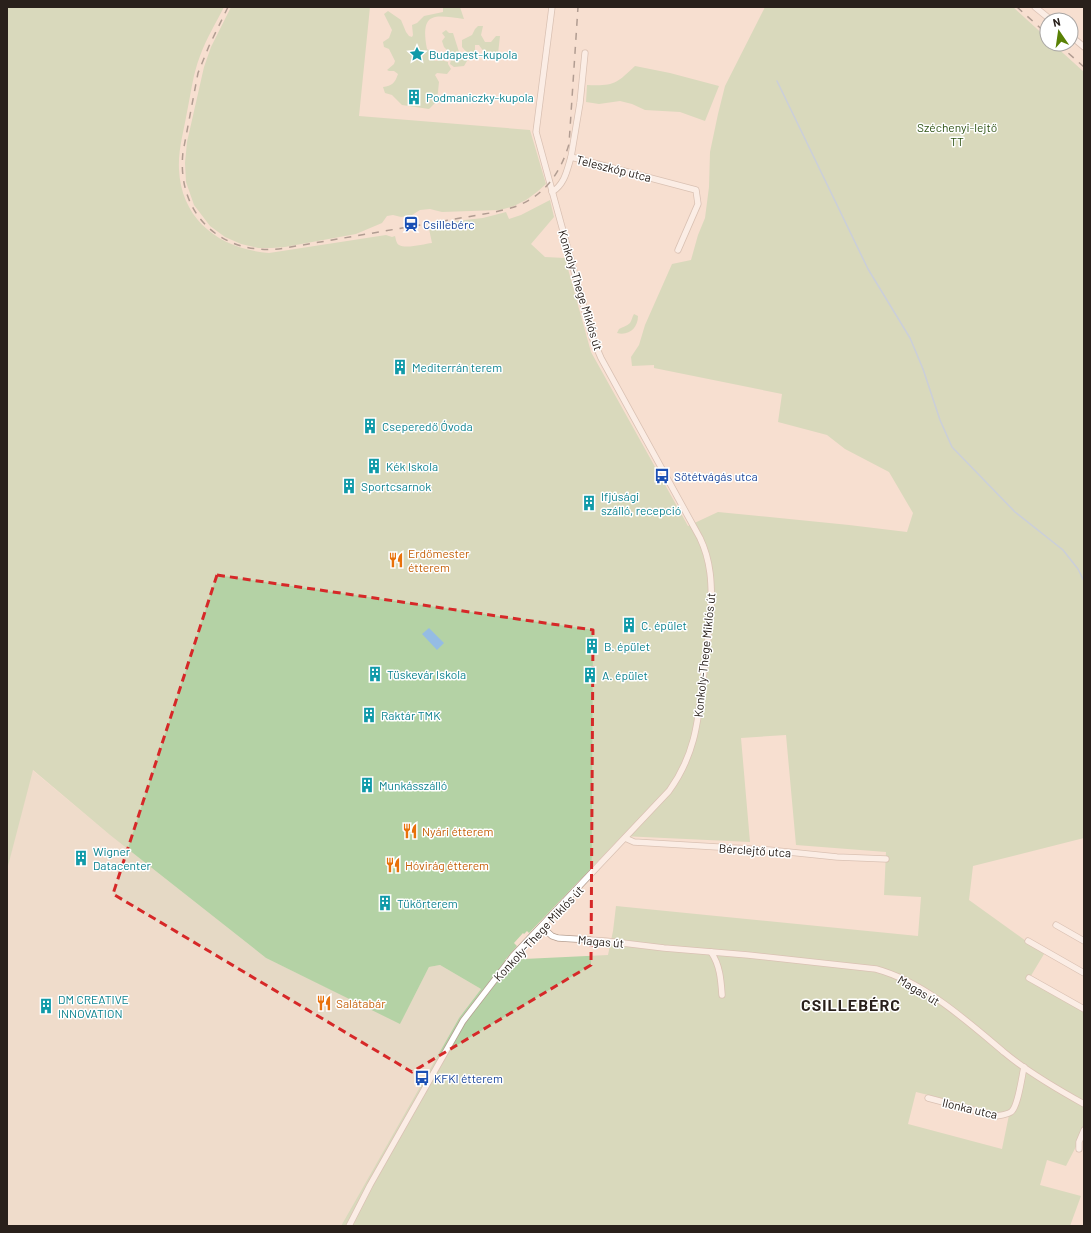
<svg xmlns="http://www.w3.org/2000/svg" width="1091" height="1233" font-family="Barlow,sans-serif">
<rect width="100%" height="100%" fill="#f7dfd0"/>
<path fill="#e5d9c5" d="M32,770L110,835L266,958L400,1023L429,967L440,965L481,989L459,1018L341,1226H7V870Z"/>
<g fill="#b4d2a5" fill-rule="evenodd">
<path d="M7,7H224C216,23 206,39 200,56C193,74 191,93 187,112C184,130 178,150 179,169C181,220 220,249 269,253L386,235L392,237L395,236C396,239 396,243 399,245C406,249 424,244 432,243L429,229L451,224L456,221L483,218L506,212L509,219L521,215L550,200L554,217L531,244L545,257L565,258L591,352L688,526L718,512L849,525L907,532L913,513L889,472L845,449L827,435L778,422L782,394L654,368V365L632,366L631,357L639,345L645,325L672,264L691,260L698,235L705,218L709,187L710,152L718,114L725,86L765,7H1013L1047,38V44H1053L1084,72V838L973,866L969,900L1044,954L1029,979L1084,1011V1131L1066,1166L1047,1160L1040,1185L1081,1196L1070,1226H341L459,1018L481,989L440,965L429,967L400,1024L266,958L110,835L33,770L7,870ZM786,735L796,845L886,852L884,895L921,897L918,936L616,906L613,931L608,955L505,960L517,946L514,943L523,933L524,934L527,931L529,933L622,836L750,842L741,738ZM916,1092L1009,1115L1002,1149L908,1124Z"/>
<path d="M231,7H370L359,116L530,130L546,184L537,192L526,200L514,206L500,210L442,212L430,209L420,210L412,215L401,217L393,215L387,216L382,223L356,234L285,247L272,248H258L241,244L225,237L210,226L194,205L186,182L185,163L187,142L204,67L211,47Z"/>
<path d="M443,7H460L464,19C434,15 420,11 427,49L432,53L451,54L444,47L442,41L445,37L442,33L446,30L449,33H453L459,52L461,53L465,54L467,61L464,66L454,67L450,64L451,60L434,57V59L435,61L441,60L448,62V64L451,69L447,74L437,73L435,75L439,82L437,101L429,109L402,105L392,95L385,93L383,87C392,86 395,83 398,74L394,71H389L387,70L394,64L395,61L389,49L384,47L383,42L389,38L392,30L384,14L388,11L401,20L406,32L409,36L412,37L413,35L412,25L417,23L424,16L443,12Z"/>
<path d="M478,26H483L481,35L485,42H491L496,36H500L498,54C490,56 483,52 479,45H475V58L469,55L462,47V40L472,35L475,29Z"/>
<path d="M635,66L670,73L719,86L705,121L680,112L645,110L632,104L620,101L599,104L586,102L587,85C614,86 616,84 635,66Z"/>
<path d="M634,314L638,316C638,328 629,336 617,333L619,329C622,327 627,326 630,323C632,320 632,317 634,314Z"/>
</g>
<path fill="#95bce4" d="M429,628L444,643L437,650L422,634Z"/>
<g fill="none" stroke-linecap="round" stroke-linejoin="round">
<path stroke="#95bce4" stroke-width="1.5" d="M777,81L868,269L910,338L923,369L940,420L952,447L1015,512L1063,550L1078,569L1084,581"/>
<defs>
<g id="street">
<path d="M1035,7L1051,20"/>
<path d="M1071,36L1084,47"/>
<path d="M571,157L580,103L585,53"/>
<path d="M552,192C565,184 567,170 571,157L696,190L698,204L678,250"/>
<path d="M625,838L634,842L769,850L837,857L886,859"/>
<path d="M1056,925L1084,941"/>
<path d="M542,927L552,936L558,938L606,941L664,948L748,955L876,969C924,982 967,1021 1005,1053C1029,1073 1057,1089 1084,1104"/>
<path d="M1028,941L1084,973"/>
<path d="M711,952C720,965 721,980 722,995"/>
<path d="M1029,978L1084,1009"/>
<path d="M928,1098L996,1116C1002,1115 1006,1115 1011,1112C1018,1107 1022,1076 1024,1067"/>
<path d="M1079,1149V1142L1084,1130"/>
<path d="M349,1226L370,1185L463,1021L513,956L669,791C695,755 698,722 703,679C706,656 709,632 711,609C712,584 711,561 700,538L601,358L592,337L536,132L552,7"/>
</g>
</defs>
<use href="#street" stroke="#b59f91" stroke-width="7"/>
<use href="#street" stroke="#fff" stroke-width="5.5"/>
<g stroke="#5b4e47" stroke-width="1.5" stroke-dasharray="7 7" stroke-linecap="butt">
<path d="M228,7L209,46L198,73L183,152C176,215 223,258 285,248L490,213C499,211 509,209 517,206C545,195 561,172 569,144L578,7"/>
<path d="M1017,7L1047,34"/>
<path d="M1058,44L1084,67"/>
</g>
</g>
<path d="M0 0H1091V1233H0ZM217,575L593,630L591,965L412,1072L113,894Z" fill="#f7dfd0" fill-opacity=".55" fill-rule="evenodd"/>
<path fill="none" stroke="#d62828" stroke-width="3" stroke-dasharray="8 5" stroke-linejoin="round" d="M217,575L593,630L591,965L412,1072L113,894Z"/>
<defs>
<symbol id="sight-bare" viewBox="-9 -9 18 18"><path d="M0-6L1.8-2.2L6-1.7L2.9 1.2L3.7 5.4L0 3.3L-3.7 5.4L-2.9 1.2L-6-1.7L-1.8-2.2Z" fill="#0f9aa8" stroke="#fff" stroke-width="2.5" paint-order="stroke"/></symbol>
<symbol id="building-bare" viewBox="-9 -9 18 18"><path d="M-4-6H4V6H1V3H-1V6H-4ZM-2.5-4.3h1.7v1.8h-1.7ZM.8-4.3h1.7v1.8H.8ZM-2.5-1h1.7V.8h-1.7ZM.8-1h1.7V.8H.8Z" fill="#0f9aa8" stroke="#fff" stroke-width="2.5" paint-order="stroke"/></symbol>
<symbol id="station-bare" viewBox="-9 -9 18 18"><path d="M-3-6H3Q5-6 5-4V2Q5 4 3 4L4.5 6H3L1.5 4h-3L-3 6H-4.5L-3 4Q-5 4-5 2V-4Q-5-6-3-6ZM-3.5-4v3h7v-3ZM-3.5 1v1.5H-2V1ZM2 1v1.5H3.5V1Z" fill="#1a4fb4" stroke="#fff" stroke-width="2.5" paint-order="stroke"/></symbol>
<symbol id="bus-bare" viewBox="-9 -9 18 18"><path d="M-5-6H5V4H4V6H2V4H-2V6H-4V4H-5ZM-3.5-4V0h7V-4ZM-3.5 1.2v1.5H-2V1.2ZM2 1.2v1.5H3.5V1.2Z" fill="#1a4fb4" stroke="#fff" stroke-width="2.5" paint-order="stroke"/></symbol>
<symbol id="restaurant-bare" viewBox="-9 -9 18 18"><path d="M-5-6h1v4h1v-4h1v4h1v-4h1v5L-1.5 .5V6h-2V.5L-5-1ZM5-6V6H3V1.5H1.5Q1.5-4 5-6Z" fill="#e8710a" stroke="#fff" stroke-width="2.5" paint-order="stroke"/></symbol>
</defs>
<g fill-rule="evenodd">
<use href="#sight-bare" x="406" y="43" width="22" height="22"/>
<use href="#building-bare" x="403" y="86" width="22" height="22"/>
<use href="#station-bare" x="400" y="213" width="22" height="22"/>
<use href="#building-bare" x="389" y="356" width="22" height="22"/>
<use href="#building-bare" x="359" y="415" width="22" height="22"/>
<use href="#building-bare" x="363" y="455" width="22" height="22"/>
<use href="#bus-bare" x="651" y="465" width="22" height="22"/>
<use href="#building-bare" x="338" y="475" width="22" height="22"/>
<use href="#building-bare" x="578" y="492" width="22" height="22"/>
<use href="#restaurant-bare" x="385" y="549" width="22" height="22"/>
<use href="#building-bare" x="618" y="614" width="22" height="22"/>
<use href="#building-bare" x="581" y="635" width="22" height="22"/>
<use href="#building-bare" x="364" y="663" width="22" height="22"/>
<use href="#building-bare" x="579" y="664" width="22" height="22"/>
<use href="#building-bare" x="358" y="704" width="22" height="22"/>
<use href="#building-bare" x="356" y="774" width="22" height="22"/>
<use href="#restaurant-bare" x="399" y="820" width="22" height="22"/>
<use href="#building-bare" x="70" y="847" width="22" height="22"/>
<use href="#restaurant-bare" x="382" y="854" width="22" height="22"/>
<use href="#building-bare" x="374" y="892" width="22" height="22"/>
<use href="#restaurant-bare" x="313" y="992" width="22" height="22"/>
<use href="#building-bare" x="35" y="995" width="22" height="22"/>
<use href="#bus-bare" x="411" y="1067" width="22" height="22"/>
</g>
<g text-anchor="middle" dominant-baseline="central" stroke-width="3" stroke-linejoin="round" paint-order="stroke">
<g font-size="12" fill="#0d838f" stroke="#fff" text-anchor="start">
<text x="429" y="54">Budapest-kupola</text>
<text x="426" y="97">Podmaniczky-kupola</text>
<text x="412" y="367">Mediterrán terem</text>
<text x="382" y="426">Cseperedő Óvoda</text>
<text x="386" y="466">Kék Iskola</text>
<text x="361" y="486">Sportcsarnok</text>
<text x="601" y="496">Ifjúsági<tspan x="601" dy="14">szálló, recepció</tspan></text>
<text x="641" y="625">C. épület</text>
<text x="604" y="646">B. épület</text>
<text x="387" y="674">Tüskevár Iskola</text>
<text x="602" y="675">A. épület</text>
<text x="381" y="715">Raktár TMK</text>
<text x="379" y="785">Munkásszálló</text>
<text x="93" y="851">Wigner<tspan x="93" dy="14">Datacenter</tspan></text>
<text x="397" y="903">Tükörterem</text>
<text x="58" y="999">DM CREATIVE<tspan x="58" dy="14">INNOVATION</tspan></text>
</g>
<g font-size="12" fill="#2d5213" stroke="#fff">
<text x="957" y="127">Széchenyi-lejtő<tspan x="957" dy="14">TT</tspan></text>
</g>
<g font-size="12" fill="#29201b" stroke="#fff">
<text transform="translate(614 168) rotate(14)">Teleszkóp utca</text>
<text transform="translate(581 290) rotate(73)">Konkoly-Thege Miklós út</text>
<text transform="translate(704 655) rotate(-84)">Konkoly-Thege Miklós út</text>
<text transform="translate(755 850) rotate(4)">Bérclejtő utca</text>
<text transform="translate(538 933) rotate(-47)">Konkoly-Thege Miklós út</text>
<text transform="translate(601 941) rotate(5)">Magas út</text>
<text transform="translate(919 990) rotate(31)">Magas út</text>
<text transform="translate(970 1108) rotate(13)">Ilonka utca</text>
</g>
<g font-size="12" fill="#164399" stroke="#fff" text-anchor="start">
<text x="423" y="224">Csillebérc</text>
<text x="674" y="476">Sötétvágás utca</text>
<text x="434" y="1078">KFKI étterem</text>
</g>
<g font-size="12" fill="#c56008" stroke="#fff" text-anchor="start">
<text x="408" y="553">Erdőmester<tspan x="408" dy="14">étterem</tspan></text>
<text x="422" y="831">Nyári étterem</text>
<text x="405" y="865">Hóvirág étterem</text>
<text x="336" y="1003">Salátabár</text>
</g>
<g font-size="16" font-weight="bold" letter-spacing="1" fill="#29201b" stroke="#fff">
<text x="851" y="1004">CSILLEBÉRC</text>
</g>
</g>
<rect width="1091" height="1233" fill="none" stroke="#29201b" stroke-width="16"/>
<g transform="translate(1059 32) rotate(347)"><circle r="19" fill="#ffffff" stroke="#a9a6a4"/>
<path d="M0-3L7 15L0 10L-7 15Z" fill="#598105"/>
<text y="-6" font-size="11" font-weight="bold" text-anchor="middle" fill="#29201b">N</text>
</g>
</svg>
